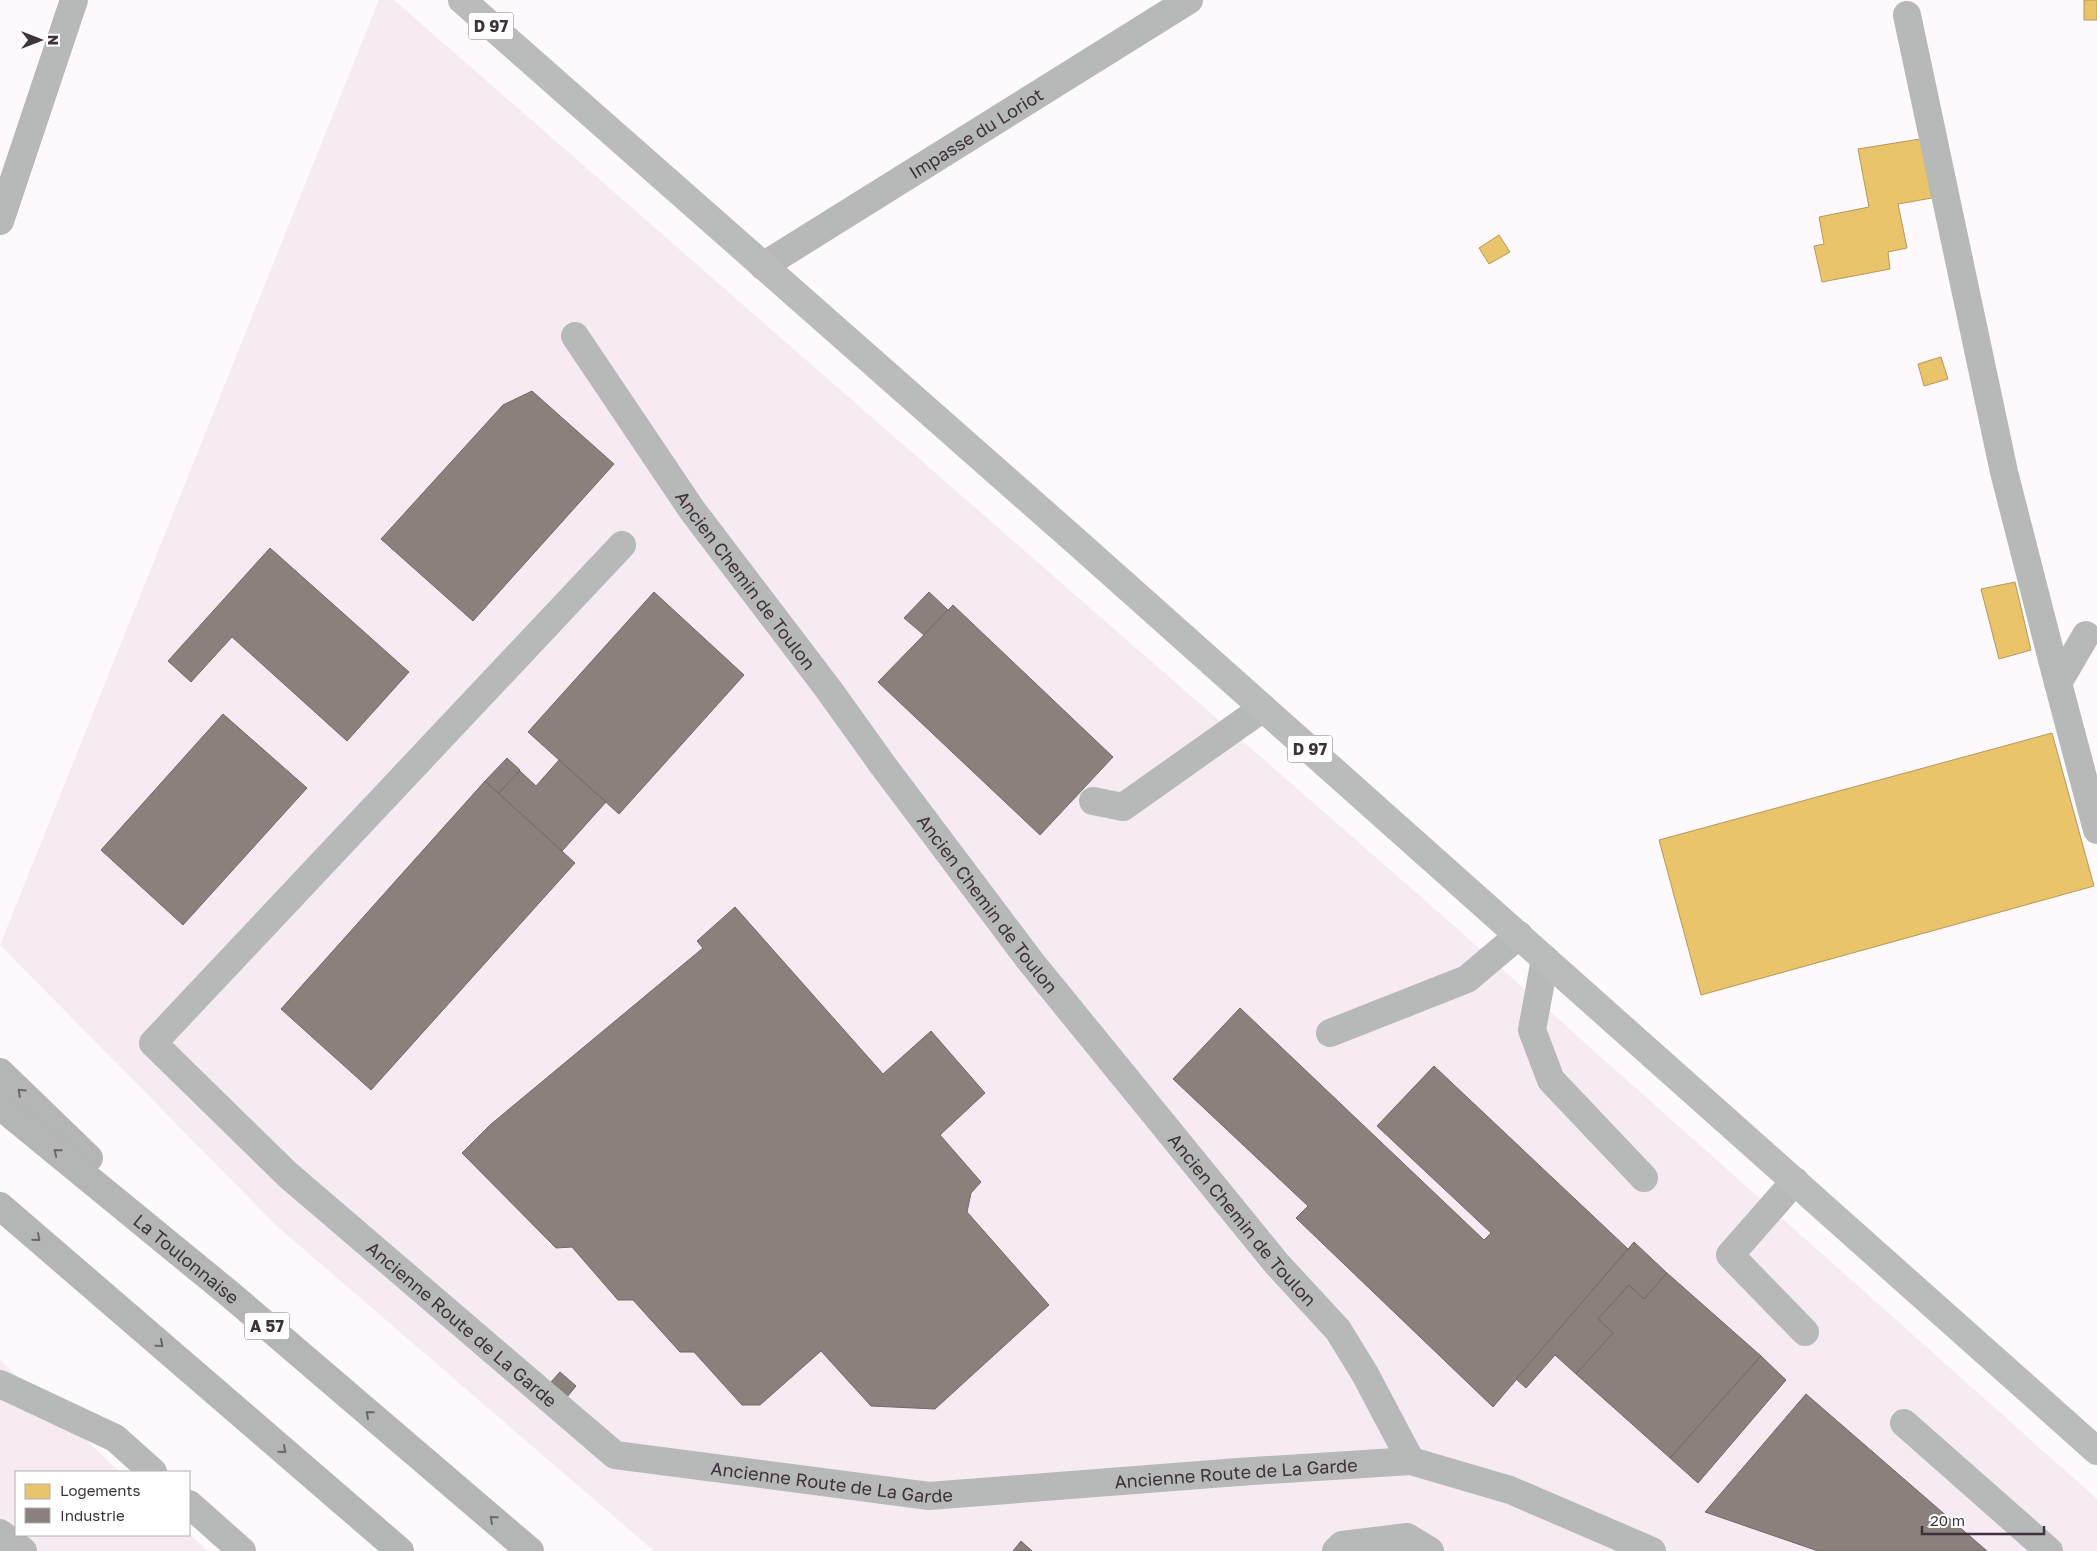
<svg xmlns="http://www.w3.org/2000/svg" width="2097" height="1551" font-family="'Golos Text',sans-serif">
<rect width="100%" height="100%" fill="#fef9fc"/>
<g fill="#f6ebf3">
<path d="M379,0H394L1436,910L2097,1499V1551H654L278,1227L0,945Z"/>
<path d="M0,1360L120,1472H16V1535L189,1534L208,1551H0Z"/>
</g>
<g fill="#e9c46a" stroke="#b6985c">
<rect x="2084" y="0" width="13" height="20"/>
<path d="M1920,139L1932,198L1898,204L1907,248L1888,252L1890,269L1822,282L1814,246L1824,244L1819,217L1869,207L1858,149Z"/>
<path d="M1499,235L1510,252L1489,264L1479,248Z"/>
<path d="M1941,357L1948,379L1924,386L1918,364Z"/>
<path d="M2015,582L2031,650L1999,659L1981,589Z"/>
<path d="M2052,733L2094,886L1701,995L1659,840Z"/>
</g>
<g fill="#8a817c" stroke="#736969">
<path d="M532,391L614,464L473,621L381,539L503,405Z"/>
<path d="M270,548L409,672L347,741L232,637L191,682L168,661Z"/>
<path d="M654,592L744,675L619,814L528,732Z"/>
<path d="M929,592L948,610L924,635L904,618Z"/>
<path d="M953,605L1113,757L1040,835L878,682Z"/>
<path d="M223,714L307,788L183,925L101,850Z"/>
<path d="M507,758L520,770L498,794L485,781Z"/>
<path d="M559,760L606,802L562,851L498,794L520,771L536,786Z"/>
<path d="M485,781L575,863L371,1090L281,1009Z"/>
<path d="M735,907L883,1074L931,1031L985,1093L940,1135L981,1182L971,1193L967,1212L1049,1305L935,1409L871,1406L821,1351L760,1405H742L694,1352H680L633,1300H618L572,1247L556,1248L462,1153L490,1125L703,948L697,941Z"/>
<path d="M1240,1008L1484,1240L1491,1233L1377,1126L1434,1066L1628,1249L1493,1407L1296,1218L1308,1206L1173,1079Z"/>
<path d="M1634,1242L1667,1273L1644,1299L1629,1285L1598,1319L1613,1333L1576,1374L1555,1355L1526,1388L1516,1379Z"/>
<path d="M1667,1273L1761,1356L1670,1458L1576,1374L1613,1333L1598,1319L1629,1285L1644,1299Z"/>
<path d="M1761,1356L1786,1380L1698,1483L1670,1458Z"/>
<path d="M560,1372L576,1386L567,1397L551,1382Z"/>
<path d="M1806,1394L1987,1551H1818L1705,1512Z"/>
<path d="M1021,1541L1032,1551H1013Z"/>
</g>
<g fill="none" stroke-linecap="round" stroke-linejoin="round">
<g stroke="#b7b8b8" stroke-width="28">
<path d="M1907,15L2004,472L2058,683"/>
<path d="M0,221L74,0"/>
<path id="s1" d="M763,266L1189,0"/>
<path id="s2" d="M575,336L692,510L829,690L882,764L1031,962L1277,1264L1338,1330L1365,1374L1411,1461"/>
<path id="s3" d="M622,545L153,1043L288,1175L615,1455L929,1496L1238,1472L1411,1461L1510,1490L1652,1551"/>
<path d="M2086,635L2058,683L2097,830"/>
<path d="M1093,801L1123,807L1263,708"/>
<path d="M1545,959L1532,1030L1551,1080L1644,1178"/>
<path d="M1330,1033L1467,979L1519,935"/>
<path d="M1795,1181L1730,1255L1805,1332"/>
<path d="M0,1384L115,1438L153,1472"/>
<path d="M1904,1423L2049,1551"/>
<path d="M189,1504L242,1551"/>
<path d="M0,1533L23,1551"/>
<path d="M1336,1551L1342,1545L1407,1537L1430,1551"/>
</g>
<path stroke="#b9bcbb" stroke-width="28" d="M462,0L1079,544L2097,1451"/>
<g stroke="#b3b6b5" stroke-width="28">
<path d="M0,1072L89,1158"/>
<path id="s4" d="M0,1106L232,1296L530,1551"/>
<path d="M0,1206L400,1551"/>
</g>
</g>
<defs><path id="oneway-chevron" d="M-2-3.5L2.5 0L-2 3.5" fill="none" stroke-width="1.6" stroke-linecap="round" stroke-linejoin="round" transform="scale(1.25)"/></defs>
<g stroke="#6d676c">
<use href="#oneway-chevron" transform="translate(21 1092) rotate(-136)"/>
<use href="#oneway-chevron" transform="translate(57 1152) rotate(-141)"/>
<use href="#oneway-chevron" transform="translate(37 1238) rotate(41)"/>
<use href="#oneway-chevron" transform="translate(160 1344) rotate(41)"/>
<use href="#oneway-chevron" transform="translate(369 1414) rotate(-139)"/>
<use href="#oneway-chevron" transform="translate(283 1450) rotate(41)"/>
<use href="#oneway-chevron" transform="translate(493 1519) rotate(-139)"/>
</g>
<g text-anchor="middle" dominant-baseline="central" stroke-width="5" stroke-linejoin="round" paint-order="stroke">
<g fill="#fff" stroke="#787076" stroke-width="1">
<rect x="468.5" y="12.5" width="45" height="27" rx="4"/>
<rect x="1287.5" y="735.5" width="45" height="27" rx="4"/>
<rect x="244.5" y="1312.5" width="45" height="27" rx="4"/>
</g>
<g font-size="16" font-weight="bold" fill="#3e323c">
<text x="491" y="26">D 97</text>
<text x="1310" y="749">D 97</text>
<text x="267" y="1326">A 57</text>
</g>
<g font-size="18" fill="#3e323c" stroke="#fff">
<text stroke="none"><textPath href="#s1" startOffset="251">Impasse du Loriot</textPath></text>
<text stroke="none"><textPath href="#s2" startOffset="298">Ancien Chemin de Toulon</textPath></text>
<text stroke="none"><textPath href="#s2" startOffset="702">Ancien Chemin de Toulon</textPath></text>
<text stroke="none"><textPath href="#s2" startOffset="1108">Ancien Chemin de Toulon</textPath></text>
<text stroke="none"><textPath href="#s4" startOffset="241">La Toulonnaise</textPath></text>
<text stroke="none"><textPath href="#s3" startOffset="1102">Ancienne Route de La Garde</textPath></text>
<text stroke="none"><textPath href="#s3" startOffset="1928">Ancienne Route de La Garde</textPath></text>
<text stroke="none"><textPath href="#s3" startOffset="1522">Ancienne Route de La Garde</textPath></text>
</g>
</g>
<rect x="15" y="1471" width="175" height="65" fill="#ffffff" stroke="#b2adb1"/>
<rect x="25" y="1484" width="25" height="15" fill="#e9c46a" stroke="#b2adb1"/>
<text x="60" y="1496" font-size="15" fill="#3e323c">Logements</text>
<rect x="25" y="1508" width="25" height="15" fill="#8a817c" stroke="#b2adb1"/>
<text x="60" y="1521" font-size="15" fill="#3e323c">Industrie</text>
<g transform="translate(40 40) rotate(90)" stroke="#ffffff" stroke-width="4" paint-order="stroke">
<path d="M0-4L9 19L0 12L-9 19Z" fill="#3e323c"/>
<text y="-8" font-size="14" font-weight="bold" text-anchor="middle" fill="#3e323c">N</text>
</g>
<path d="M1922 1526v8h122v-8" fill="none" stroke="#3e323c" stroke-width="2.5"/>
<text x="1930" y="1526" font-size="15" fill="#3e323c" stroke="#ffffff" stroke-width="4" paint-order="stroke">20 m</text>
</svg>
